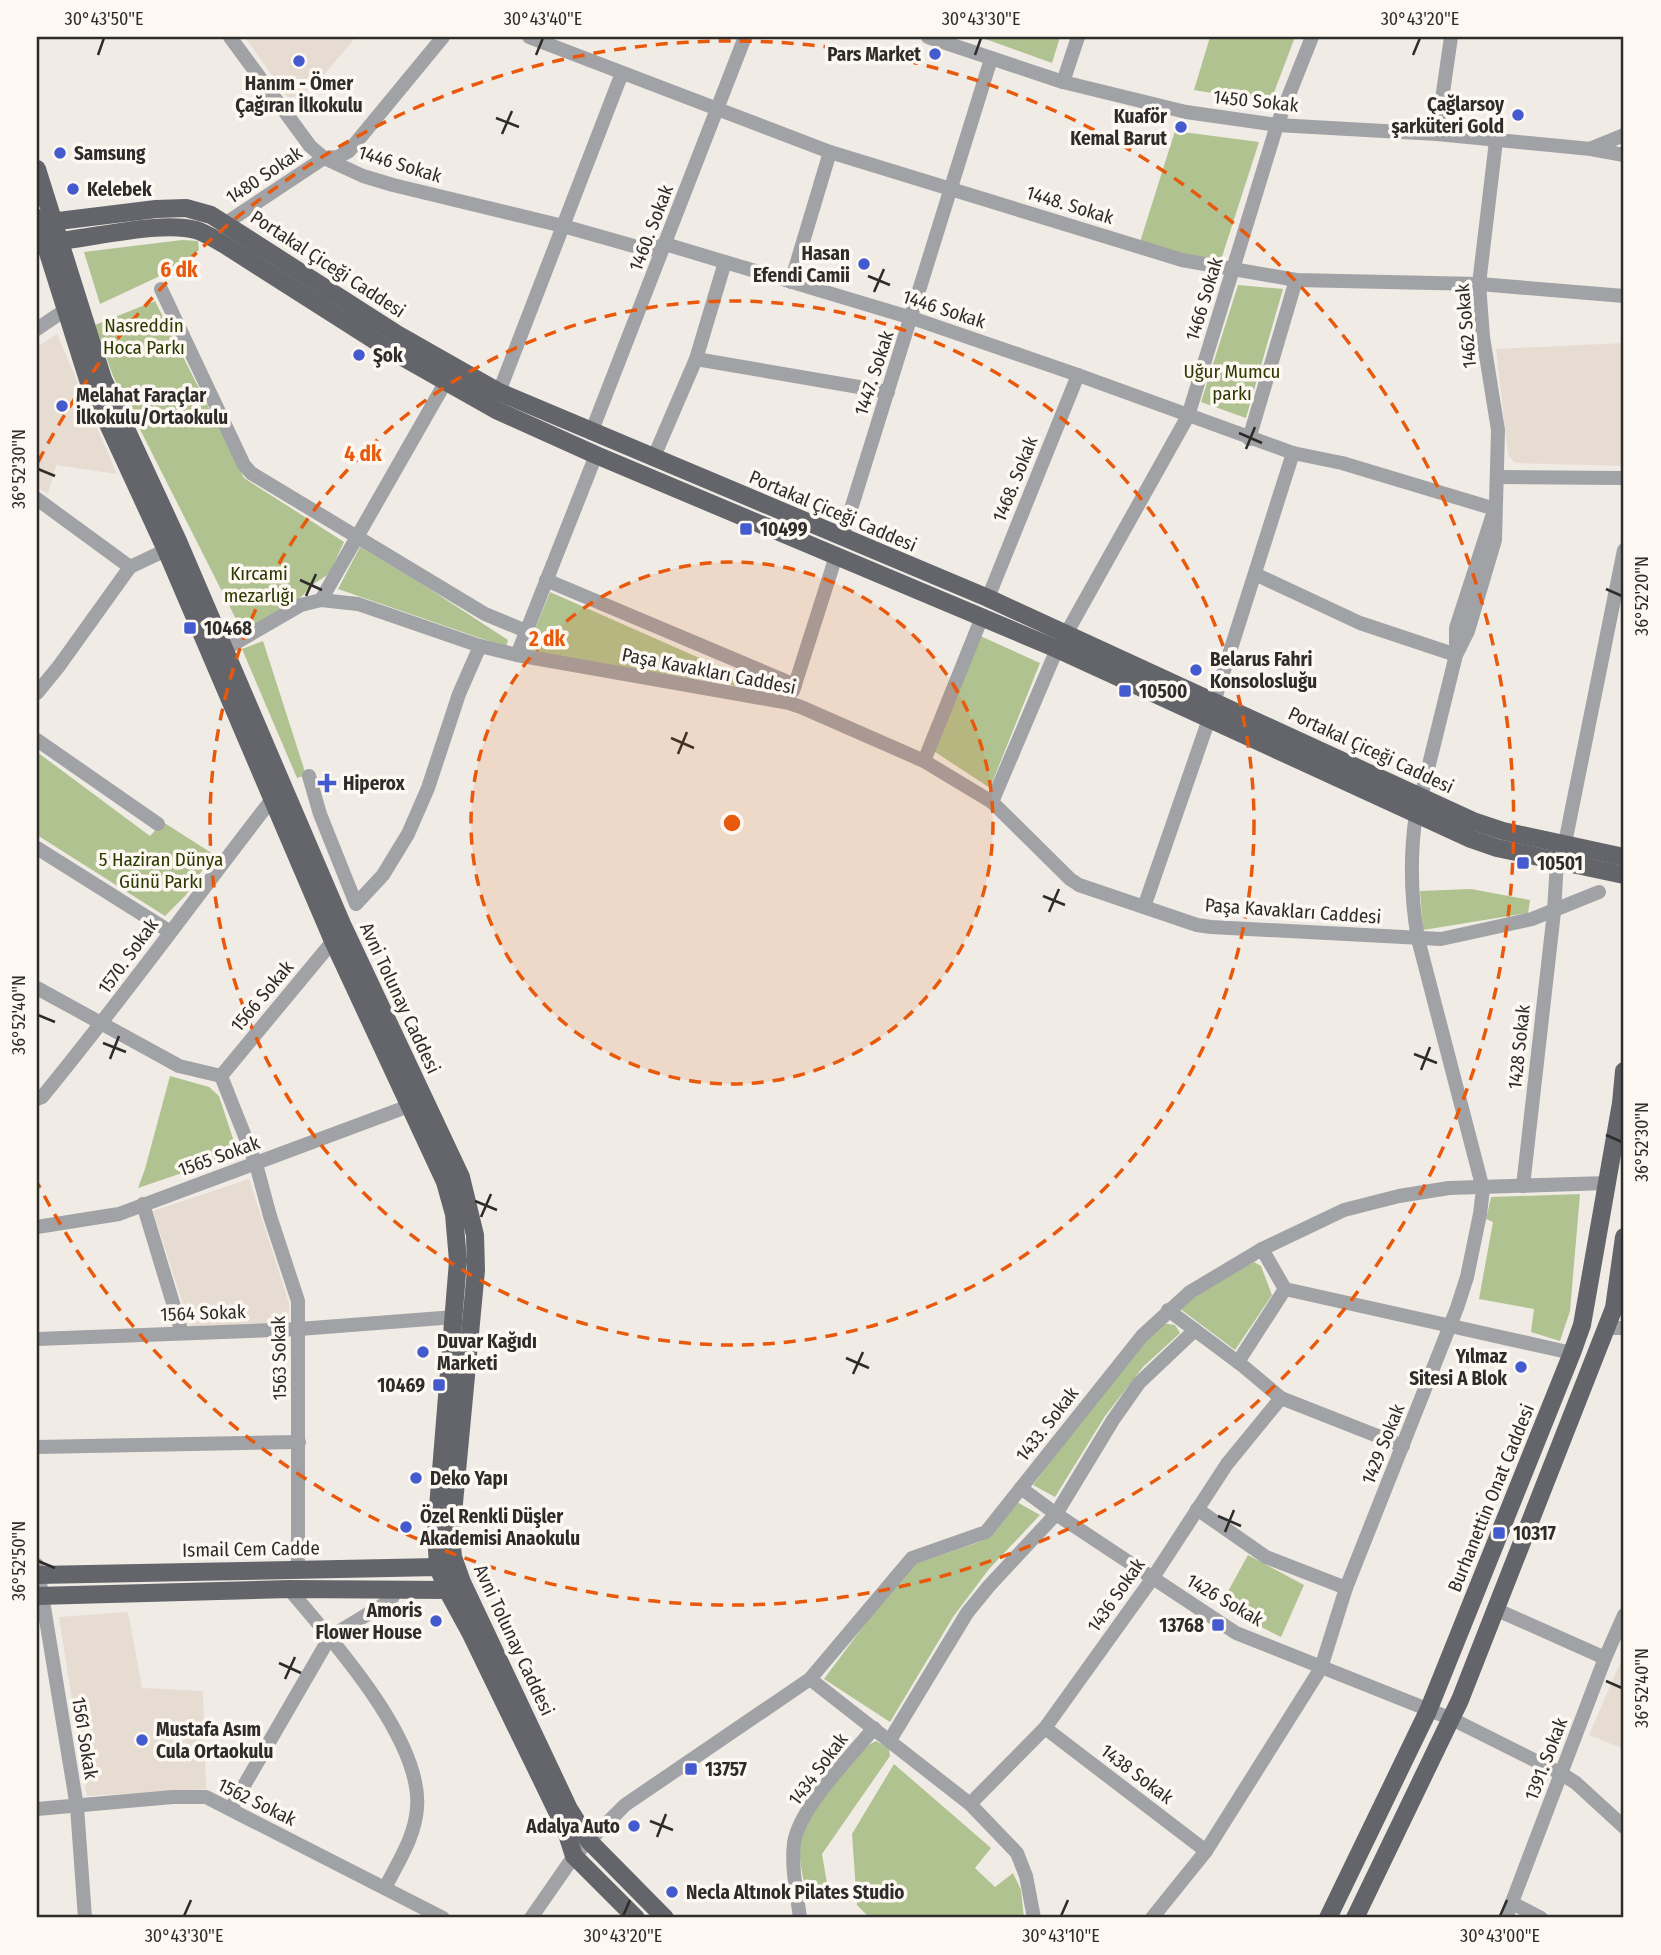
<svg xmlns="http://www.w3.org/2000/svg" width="1661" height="1955" font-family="'Fira Sans Condensed',sans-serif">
<rect width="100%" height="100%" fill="#f0ebe4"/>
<g fill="#e6dcd1">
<path d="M245,37H356L315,85L289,100Z"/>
<path d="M57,334L117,474L56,465L48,494L37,487V347Z"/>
<path d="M1624,343V466L1516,463L1512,460L1508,454L1496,349Z"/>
<path d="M249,1179L289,1303V1324L190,1326L153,1211Z"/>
<path d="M128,1612L142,1688L203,1691L206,1789L87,1796L59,1617Z"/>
<path d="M1624,1654V1749L1589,1735Z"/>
</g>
<g fill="#b1c291">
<path d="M980,37H1060L1052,63Z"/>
<path d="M1210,37H1295L1270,103L1194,90Z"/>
<path d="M1175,131L1259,142L1220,263L1140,242Z"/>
<path d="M182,240L198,241L199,250L175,269L100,304L84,252Z"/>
<path d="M1238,285L1283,289L1246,418L1201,402Z"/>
<path d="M155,301L244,478L344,542L329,574L315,583L291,607L242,631L113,376L95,325Z"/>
<path d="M360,547L422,584L508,640L506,647L338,589Z"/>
<path d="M550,592L779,693L526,651Z"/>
<path d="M978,635L1040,663L990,788L932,750Z"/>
<path d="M263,641L306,775L297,778L242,649Z"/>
<path d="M37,752L150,836L163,822L213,854L186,895L165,916L37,835Z"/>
<path d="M1471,889L1530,900L1528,913L1423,930L1420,891Z"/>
<path d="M170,1076L209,1087L219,1096L238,1154L138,1188L145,1169Z"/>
<path d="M1580,1194L1570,1311L1560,1341L1531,1332L1534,1309L1479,1299L1493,1222L1486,1219L1491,1197Z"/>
<path d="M1254,1262L1261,1266L1272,1295L1235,1350L1179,1308L1187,1298Z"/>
<path d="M1162,1323L1175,1325L1180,1333L1143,1367L1105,1416L1055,1497L1033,1485L1148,1331Z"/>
<path d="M1015,1501L1040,1515L989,1569L953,1617L890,1722L824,1679L903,1573L915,1564L982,1541Z"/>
<path d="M1248,1555L1304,1585L1281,1637L1220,1606Z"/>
<path d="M876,1741L889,1748L890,1756L822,1854L829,1895L809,1900C802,1877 793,1842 807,1819C816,1804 830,1790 841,1776C851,1764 861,1747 876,1741Z"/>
<path d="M894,1764L991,1848L975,1868L995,1887L1013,1873L1021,1890L1024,1918H870L857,1905L852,1834Z"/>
</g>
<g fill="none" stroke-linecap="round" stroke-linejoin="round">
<g stroke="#a1a2a5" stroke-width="14">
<path d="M230,37L310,146L324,158L363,176L393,185L563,226L648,250L665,244L912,318L1078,375L1293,453L1342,463L1495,509"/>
<path d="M529,37L830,152L1182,260L1296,280L1479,284L1624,296"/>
<path d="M928,37L1063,82L1186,112L1277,125L1437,134L1591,149L1624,155"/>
<path d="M1063,82L1078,37"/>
<path d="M1437,134L1451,37"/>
<path d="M1592,148L1624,135"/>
<path d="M226,223L324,158L338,157L349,151L443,37"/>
<path d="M791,282L830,152"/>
<path d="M161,289L244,465L251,473L485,614L526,631"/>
<path d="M37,329L65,310"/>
<path d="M696,359L888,392"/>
<path d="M499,392L622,73"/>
<path d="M591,433L745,37"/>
<path d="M1249,439L1296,280"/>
<path d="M653,459L696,359L725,262"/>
<path d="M1497,477L1624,478"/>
<path d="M37,499L130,567"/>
<path d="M842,538L991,59"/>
<path d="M1255,574L1360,623L1456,655"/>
<path d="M546,580L795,685"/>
<path d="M988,598L1078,375"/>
<path d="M321,600L445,383"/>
<path d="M1066,634L1188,416L1277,125L1312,37"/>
<path d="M1456,648V628L1492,517"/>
<path d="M225,649L301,605L321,600L358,604L480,646L517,655L789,703L801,707L924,761L992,802L1070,879L1079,885L1197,925L1211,927L1441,939L1532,919L1599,892"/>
<path d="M517,655L596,455"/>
<path d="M793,691L836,556"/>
<path d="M37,693L59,666L130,567L166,550"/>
<path d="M1214,702L1293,453"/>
<path d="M37,740L158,824"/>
<path d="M924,761L982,617"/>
<path d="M309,776L320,814L356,904L383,875L408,834L428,788L459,694L480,646"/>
<path d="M1421,797L1456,655L1468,631L1495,540L1498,430L1483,337L1479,284L1496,141"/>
<path d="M992,802L1057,649"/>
<path d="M1565,843L1624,550"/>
<path d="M37,848L169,931"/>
<path d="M1144,907L1209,719"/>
<path d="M37,988L179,1066L221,1076"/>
<path d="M221,1076L256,1164L270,1216L298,1301V1568"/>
<path d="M221,1076L333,941"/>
<path d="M37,1099L42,1097C122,1000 195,898 273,798"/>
<path d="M1523,1186L1554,912L1557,861"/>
<path d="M143,1204L182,1333"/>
<path d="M37,1227L119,1214L409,1106"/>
<path d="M1262,1249L1285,1289L1572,1353"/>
<path d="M1168,1310L1243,1366L1281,1398L1403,1446"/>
<path d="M1606,1328H1624"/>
<path d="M37,1339L299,1329L455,1317"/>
<path d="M1238,1362L1285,1289"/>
<path d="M37,1447L299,1442"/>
<path d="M1021,1488L1056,1514L1236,1633L1452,1719L1562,1774L1576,1783L1624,1827"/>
<path d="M1197,1509L1266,1557L1346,1588"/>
<path d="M37,1565L77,1807L85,1918"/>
<path d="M289,1589C331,1639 423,1740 417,1808C415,1837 398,1862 385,1888"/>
<path d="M1495,1609L1605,1658"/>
<path d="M810,1679L970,1804L1017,1853L1026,1876L1034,1918"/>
<path d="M1045,1728L1206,1851"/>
<path d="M890,1740L967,1613L989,1586L1056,1514L1113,1420L1139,1383L1195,1330"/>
<path d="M970,1804L1045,1728L1152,1579L1227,1464L1281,1398"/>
<path d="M231,1808L330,1637L391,1600L396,1590"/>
<path d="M37,1809L173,1797H206L443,1918"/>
<path d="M1512,1903L1541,1918"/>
<path d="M531,1918L574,1856L625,1805L810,1679L912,1558L986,1532L1142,1336L1190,1292L1262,1249L1344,1210L1399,1196L1449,1188L1607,1183"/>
<path d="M800,1918C797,1894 791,1867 794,1843C799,1808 851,1756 874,1728"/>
<path d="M1152,1918L1206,1851L1321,1668L1346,1588L1457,1308L1467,1277L1480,1214L1483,1189L1418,939C1411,899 1410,854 1416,814"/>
<path d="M1506,1918L1605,1658L1624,1615"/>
</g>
<g stroke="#63656a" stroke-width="18">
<path d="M37,169L103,379L178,541L342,924L461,1177L475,1235L476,1270L451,1535L453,1557L462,1582L569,1809L589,1841L665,1918"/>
<path d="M37,218L89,383L166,550L333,941L445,1182L454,1214L458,1261L436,1532L438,1567L447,1590L471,1634L565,1828L574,1856L636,1918"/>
<path d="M42,223L156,209L186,208L211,215L397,334L499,392L988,598L1473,821L1503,831L1624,857"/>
<path d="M51,242C90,239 161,220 196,230C206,233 216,240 225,245L388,349L496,410L596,455L1057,649L1471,839L1497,848L1624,875"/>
<path d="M37,1575L438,1567L449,1571"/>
<path d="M37,1596L289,1589L447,1590"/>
<path d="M1328,1918L1428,1711L1572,1353L1582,1325L1621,1103L1624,1071"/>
<path d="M1355,1918L1460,1700L1614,1308L1624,1237"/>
</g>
</g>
<path fill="none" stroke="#2e2c2a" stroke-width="2.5" d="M98,55L104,38M536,55L543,38M975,55L981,38M1413,55L1420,38M496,118L519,127M502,134L512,111M868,276L890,285M874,292L884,269M1239,433L1262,443M1246,449L1255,427M38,469L55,476M300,580L322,590M1606,589L1622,596M306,596L316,574M671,738L694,748M678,754L687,732M1043,896L1065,905M1049,912L1059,889M38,1015L55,1022M103,1043L126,1052M1414,1054L1437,1063M110,1059L119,1036M1421,1070L1430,1047M1606,1135L1622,1142M475,1201L497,1210M481,1217L491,1194M846,1358L869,1368M853,1374L863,1352M1218,1516L1241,1526M1225,1532L1234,1510M38,1561L55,1568M279,1663L301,1673M285,1679L295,1657M1606,1681L1622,1688M650,1821L673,1830M657,1837L666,1814M184,1916L191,1900M623,1916L630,1900M1061,1916L1068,1900M1500,1916L1507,1900"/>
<circle cx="732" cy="823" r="261" fill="#e8590c" fill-opacity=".12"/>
<g fill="none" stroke="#e8590c" stroke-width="3.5" stroke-dasharray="12 9">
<circle cx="732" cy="823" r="261"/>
<circle cx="732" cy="823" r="522"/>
<path d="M38 462A782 782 0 1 1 38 1184"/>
</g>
<g fill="#435bce" stroke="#fdf8f2" stroke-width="2.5">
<circle cx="935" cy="54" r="7"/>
<circle cx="299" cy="61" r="7"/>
<circle cx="1518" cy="115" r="7"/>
<circle cx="1181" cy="127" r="7"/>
<circle cx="60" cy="153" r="7"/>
<circle cx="73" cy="189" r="7"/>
<circle cx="864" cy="264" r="7"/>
<circle cx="359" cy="355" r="7"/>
<circle cx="62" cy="406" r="7"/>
<rect x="739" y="522" width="14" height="14" rx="3.5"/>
<rect x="183" y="621" width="14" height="14" rx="3.5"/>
<circle cx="1196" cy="670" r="7"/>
<rect x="1118" y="684" width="14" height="14" rx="3.5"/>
<path d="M323.5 772.5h7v7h7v7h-7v7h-7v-7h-7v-7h7z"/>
<rect x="1516" y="856" width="14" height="14" rx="3.5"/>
<circle cx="423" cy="1352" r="7"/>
<circle cx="1521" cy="1367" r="7"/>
<rect x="432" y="1378" width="14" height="14" rx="3.5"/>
<circle cx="416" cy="1478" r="7"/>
<circle cx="406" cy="1527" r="7"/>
<rect x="1492" y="1526" width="14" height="14" rx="3.5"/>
<circle cx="436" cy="1621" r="7"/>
<rect x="1211" y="1618" width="14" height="14" rx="3.5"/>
<circle cx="142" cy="1740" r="7"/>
<rect x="684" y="1762" width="14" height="14" rx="3.5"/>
<circle cx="634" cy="1826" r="7"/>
<circle cx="672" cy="1892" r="7"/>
</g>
<g text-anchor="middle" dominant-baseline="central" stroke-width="7" stroke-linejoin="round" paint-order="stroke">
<g font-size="19" font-weight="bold" fill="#2e2c2a" stroke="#fdf8f2" text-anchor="start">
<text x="921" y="54" text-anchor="end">Pars Market</text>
<text x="299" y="83" text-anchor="middle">Hanım - Ömer<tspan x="299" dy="22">Çağıran İlkokulu</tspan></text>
<text x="1504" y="104" text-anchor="end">Çağlarsoy<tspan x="1504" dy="22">şarküteri Gold</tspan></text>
<text x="1167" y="116" text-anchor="end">Kuaför<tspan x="1167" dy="22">Kemal Barut</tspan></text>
<text x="74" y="153">Samsung</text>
<text x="87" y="189">Kelebek</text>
<text x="850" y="253" text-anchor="end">Hasan<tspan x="850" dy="22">Efendi Camii</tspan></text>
<text x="373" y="355">Şok</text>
<text x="76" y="395">Melahat Faraçlar<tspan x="76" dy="22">İlkokulu/Ortaokulu</tspan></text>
<text x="760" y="529">10499</text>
<text x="204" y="628">10468</text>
<text x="1210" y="659">Belarus Fahri<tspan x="1210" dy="22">Konsolosluğu</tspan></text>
<text x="1139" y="691">10500</text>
<text x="343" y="783">Hiperox</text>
<text x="1537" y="863">10501</text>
<text x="437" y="1341">Duvar Kağıdı<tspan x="437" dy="22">Marketi</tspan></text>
<text x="1507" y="1356" text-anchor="end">Yılmaz<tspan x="1507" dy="22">Sitesi A Blok</tspan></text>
<text x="425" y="1385" text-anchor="end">10469</text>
<text x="430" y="1478">Deko Yapı</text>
<text x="420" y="1516">Özel Renkli Düşler<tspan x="420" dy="22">Akademisi Anaokulu</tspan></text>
<text x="1513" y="1533">10317</text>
<text x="422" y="1610" text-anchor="end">Amoris<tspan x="422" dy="22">Flower House</tspan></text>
<text x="1204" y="1625" text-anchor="end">13768</text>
<text x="156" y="1729">Mustafa Asım<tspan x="156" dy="22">Cula Ortaokulu</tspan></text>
<text x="705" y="1769">13757</text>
<text x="620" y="1826" text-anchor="end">Adalya Auto</text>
<text x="686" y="1892">Necla Altınok Pilates Studio</text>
</g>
<g font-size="19" fill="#2e2c2a" stroke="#fdf8f2">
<text transform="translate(1256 101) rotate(6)">1450 Sokak</text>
<text transform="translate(400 164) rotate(17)">1446 Sokak</text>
<text transform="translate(264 175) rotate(-34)">1480 Sokak</text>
<text transform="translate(1070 205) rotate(17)">1448. Sokak</text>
<text transform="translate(651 228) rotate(-69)">1460. Sokak</text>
<text transform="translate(328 264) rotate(33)">Portakal Çiceği Caddesi</text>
<text transform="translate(1204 299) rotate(-73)">1466 Sokak</text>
<text transform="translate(944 309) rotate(18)">1446 Sokak</text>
<text transform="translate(1466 326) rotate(-95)">1462 Sokak</text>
<text transform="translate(874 373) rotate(-72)">1447. Sokak</text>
<text transform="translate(1015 479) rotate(-68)">1468. Sokak</text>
<text transform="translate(833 511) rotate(23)">Portakal Çiceği Caddesi</text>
<text transform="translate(709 671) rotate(11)">Paşa Kavakları Caddesi</text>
<text transform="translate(1371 750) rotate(25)">Portakal Çiceği Caddesi</text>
<text transform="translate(1293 911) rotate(4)">Paşa Kavakları Caddesi</text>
<text transform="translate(128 956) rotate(-54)">1570. Sokak</text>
<text transform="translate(262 996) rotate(-50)">1566 Sokak</text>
<text transform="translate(400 998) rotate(65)">Avni Tolunay Caddesi</text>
<text transform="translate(1519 1047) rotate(-84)">1428 Sokak</text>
<text transform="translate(219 1156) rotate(-20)">1565 Sokak</text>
<text transform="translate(203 1313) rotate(-2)">1564 Sokak</text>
<text transform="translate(279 1358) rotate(-91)">1563 Sokak</text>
<text transform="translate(1047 1424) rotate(-52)">1433. Sokak</text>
<text transform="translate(1383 1444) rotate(-68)">1429 Sokak</text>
<text transform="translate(1491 1498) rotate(-68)">Burhanettin Onat Caddesi</text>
<text transform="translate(251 1549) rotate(-1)">Ismail Cem Cadde</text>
<text transform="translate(1116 1595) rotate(-55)">1436 Sokak</text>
<text transform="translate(1225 1600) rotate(30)">1426 Sokak</text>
<text transform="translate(514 1640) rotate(65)">Avni Tolunay Caddesi</text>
<text transform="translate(85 1738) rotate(81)">1561 Sokak</text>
<text transform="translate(1546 1759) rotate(-69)">1391. Sokak</text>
<text transform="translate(818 1769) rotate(-53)">1434 Sokak</text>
<text transform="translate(1137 1774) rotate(37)">1438 Sokak</text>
<text transform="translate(257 1802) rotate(26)">1562 Sokak</text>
</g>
<g font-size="19" fill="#2b3900" stroke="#fdf8f2">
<text x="144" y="325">Nasreddin<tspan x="144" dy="22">Hoca Parkı</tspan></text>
<text x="1232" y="371">Uğur Mumcu<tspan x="1232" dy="22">parkı</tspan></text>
<text x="259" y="573">Kırcami<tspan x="259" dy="22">mezarlığı</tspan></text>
<text x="161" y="859">5 Haziran Dünya<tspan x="161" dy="22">Günü Parkı</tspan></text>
</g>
</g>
<circle cx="732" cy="823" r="10" fill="#e8590c" stroke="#fdf8f2" stroke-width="3.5"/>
<g font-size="21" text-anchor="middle" font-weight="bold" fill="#e8590c" stroke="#fdf8f2" stroke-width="7" stroke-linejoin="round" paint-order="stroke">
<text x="179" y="277">6 dk</text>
<text x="363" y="461">4 dk</text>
<text x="547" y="646">2 dk</text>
</g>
<rect width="1661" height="1955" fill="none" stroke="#fdf8f2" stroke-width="77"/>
<rect x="38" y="38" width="1584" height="1878" fill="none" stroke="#2e2c2a" stroke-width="2.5"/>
<g font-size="18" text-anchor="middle" fill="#2e2c2a">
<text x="104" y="25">30°43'50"E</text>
<text x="543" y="25">30°43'40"E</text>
<text x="981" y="25">30°43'30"E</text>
<text x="1420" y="25">30°43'20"E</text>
<text transform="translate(19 469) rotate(-90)" y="6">36°52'30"N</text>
<text transform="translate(1642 596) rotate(-90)" y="6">36°52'20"N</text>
<text transform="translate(19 1015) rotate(-90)" y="6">36°52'40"N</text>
<text transform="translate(1642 1142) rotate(-90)" y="6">36°52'30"N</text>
<text transform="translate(19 1561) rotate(-90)" y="6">36°52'50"N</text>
<text transform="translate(1642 1688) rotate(-90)" y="6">36°52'40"N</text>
<text x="184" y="1942">30°43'30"E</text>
<text x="623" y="1942">30°43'20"E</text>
<text x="1061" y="1942">30°43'10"E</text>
<text x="1500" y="1942">30°43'00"E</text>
</g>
</svg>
